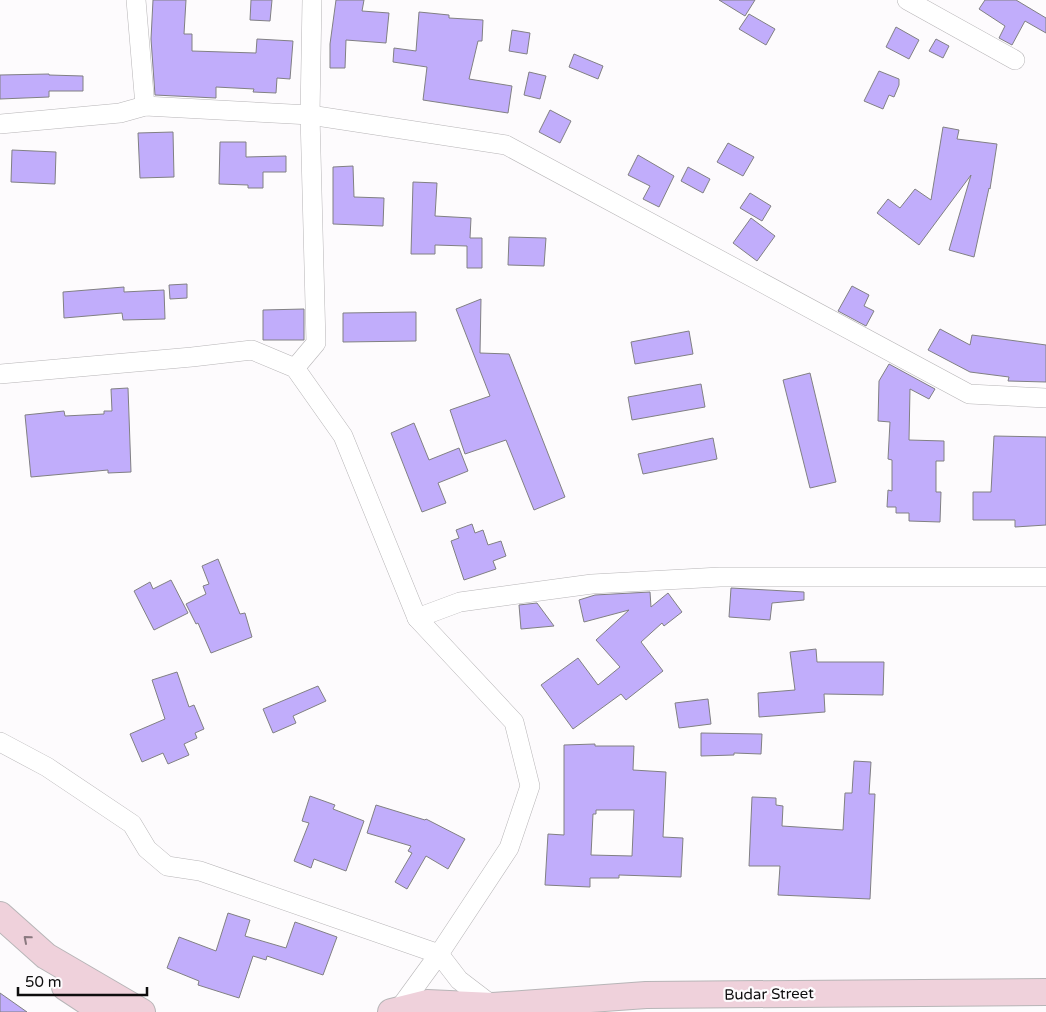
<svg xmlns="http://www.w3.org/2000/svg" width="1046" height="1012" font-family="'Varela Round',sans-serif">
<rect width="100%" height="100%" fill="#fdfbfd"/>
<g fill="#c1adfb" stroke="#818083" fill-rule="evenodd">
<path d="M153,0H186L184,34H192V51L256,53L257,39L293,41L290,79L277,78L276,93L253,92L254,89L216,87V98L155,95L151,39Z"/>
<path d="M251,0H272L270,21L250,20Z"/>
<path d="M336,0H364L362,11L389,13L386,43L346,40L345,68H330V44Z"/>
<path d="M719,0H755L745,16Z"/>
<path d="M985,0H1016L1046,18V33L1025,21L1012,45L999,38L1005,26L979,9Z"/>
<path d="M419,12L449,15V18L483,20L482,41H478L469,79L512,86L508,113L423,100L427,67L393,62L394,48L416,51Z"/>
<path d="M749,14L775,29L766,45L739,29Z"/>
<path d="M896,27L919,40L909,59L886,47Z"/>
<path d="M512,30L530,33L527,54L509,51Z"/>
<path d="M936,39L949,46L943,58L929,51Z"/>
<path d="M574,54L603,66L598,79L569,67Z"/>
<path d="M879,71L899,79V85L894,97L889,95L883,109L864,101Z"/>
<path d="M529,72L546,76L540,99L524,95Z"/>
<path d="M49,74V75L83,76V91H49V97L0,99V75Z"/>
<path d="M550,110L571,121L560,143L539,132Z"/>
<path d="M943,127L959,130L957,139L997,144L990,189L989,188L974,257L949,250L971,175L919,245L877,213L888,199L900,208L915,189L931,200Z"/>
<path d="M173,132L174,177L140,178L138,133Z"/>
<path d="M220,142H246V157L286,156V172H263V188H248V185L219,184Z"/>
<path d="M728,143L754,157L743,176L717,162Z"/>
<path d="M12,150L56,152L55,184L11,182Z"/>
<path d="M638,155L674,176L659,207L643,199L650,186L628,175Z"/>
<path d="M353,166L354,197L384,198L383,226L333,224V167Z"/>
<path d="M688,167L710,179L703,193L681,181Z"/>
<path d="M413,182L437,183L435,216L471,218L470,238H482V268H467V246L435,245V254H411Z"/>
<path d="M750,193L771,206L762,221L740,208Z"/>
<path d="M751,218L775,236L757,261L733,243Z"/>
<path d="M509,237L546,238L544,266L508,265Z"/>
<path d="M187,284V298L170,299L169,285Z"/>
<path d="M852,286L869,295L864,306L874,311L866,326L838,311Z"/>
<path d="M124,287V292L164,290L165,319L123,320L122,313L64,318L63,292Z"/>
<path d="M481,299L480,353L509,354L565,497L534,510L506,440L465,454L450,410L490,396L456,309Z"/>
<path d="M304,309V340H263V310Z"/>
<path d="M416,312V341L343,342V313Z"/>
<path d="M940,329L970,345L972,335L1046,345V382L1008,381L1009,377L970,372L928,350Z"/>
<path d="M689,331L693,354L635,364L631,342Z"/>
<path d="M889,364L935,389L929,399L910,389L909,440L944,441V461H936V492H941L940,522L909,521V513H896V507H887L888,490L892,491V460L888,459L890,422L878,421L879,381Z"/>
<path d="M810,373L836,482L810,488L783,380Z"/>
<path d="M701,384L705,407L632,420L628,397Z"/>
<path d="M128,388L131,472L108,473V470L31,477L25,415L64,411L65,416L104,414V411H112L111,389Z"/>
<path d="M414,423L429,460L459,448L468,471L438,483L446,503L422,512L391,433Z"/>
<path d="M994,436L1046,437V525L1015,527V520H973V492H991Z"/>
<path d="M713,438L717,459L643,474L638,454Z"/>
<path d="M472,524L475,533L483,530L488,545L501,541L506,556L493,561L496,569L464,580L451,541L459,538L456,530Z"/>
<path d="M218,559L240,614L245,613L252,637L211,653L198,623L196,624L186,604L206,594L203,586L209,584L202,566Z"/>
<path d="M171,580L188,613L154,630L134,591L150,582L153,589Z"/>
<path d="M731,588L804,592V600L772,603L770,620L729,617Z"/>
<path d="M650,592L651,607L668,593L682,612L664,626L662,623L641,642L663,671L626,700L621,694L573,729L541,685L578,658L598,685L620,667L596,640L629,610L584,622L579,600L595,595Z"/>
<path d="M537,603L554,626L521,629L519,605Z"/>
<path d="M816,649L817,662H884L883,695L824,694L825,712L759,717L758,693L795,690L790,652Z"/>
<path d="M177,672L189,707L194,705L204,729L195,733L197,738L184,744L189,755L168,764L163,753L142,762L130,734L165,719L152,680Z"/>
<path d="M318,686L326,701L293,716L296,723L273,733L263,709Z"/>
<path d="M708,699L711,724L679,728L675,703Z"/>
<path d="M701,733L762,734L761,754L734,753V755L701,756Z"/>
<path d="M595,744V746H634L633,770L666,772L663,837L683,838L681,877L619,875V878H590V887L545,885L548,834L564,835V745ZM596,810H634L632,856L591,855L593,814H596Z"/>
<path d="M854,761L871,762L869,794H875L870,899L778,895L780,866H749L752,797L776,798V805L783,806L782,826L843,830L845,793H852Z"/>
<path d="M310,796L335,805L333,809L364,821L346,871L314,859L311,868L294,861L309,823L302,821Z"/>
<path d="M376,805L425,820L426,819L465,839L448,869L426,856L407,889L395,882L412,853L408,851L411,846L367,833Z"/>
<path d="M228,913L250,920L245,936L286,948L295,922L337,937L323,975L267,956L266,960L253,956L239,998L198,985L199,981L167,968L179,937L216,951Z"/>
<path d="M0,993L27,1012H0Z"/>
</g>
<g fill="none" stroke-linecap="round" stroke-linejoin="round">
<defs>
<g id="minor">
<path d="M136,0L145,106"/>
<path d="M907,0L1015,60"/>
<path d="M0,124L120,113L145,106L310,115L506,145L969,394L1046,398"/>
<path d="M295,368L316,343L310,115L312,0"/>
<path d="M0,374L192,357L252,350L295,368L343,436L417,618L514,722L530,786L509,848L439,954L200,871L167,866L147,849L132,824L47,767L0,742"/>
<path d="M417,618L460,602L592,584L720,577H1046"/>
<path d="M399,1009L439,954L459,980L493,1006"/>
</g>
<g id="secondary">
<path d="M0,915L46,956L142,1012"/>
<path d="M65,987L103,1012"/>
<path d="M391,1012L427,1003L493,1006L646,995L1046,992"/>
</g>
</defs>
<use href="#minor" stroke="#b7b5b7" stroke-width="20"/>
<use href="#secondary" stroke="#b7b5b7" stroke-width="28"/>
<use href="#minor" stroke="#fff" stroke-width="19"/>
<use href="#secondary" stroke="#efd1db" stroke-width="26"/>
</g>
<defs><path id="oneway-chevron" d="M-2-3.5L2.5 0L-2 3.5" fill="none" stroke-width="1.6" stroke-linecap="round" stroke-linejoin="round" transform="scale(1.25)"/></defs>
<use stroke="#8a797f" href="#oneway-chevron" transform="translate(27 939) rotate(-139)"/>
<g text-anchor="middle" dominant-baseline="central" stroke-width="4.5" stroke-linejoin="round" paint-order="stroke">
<g font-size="15" fill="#0e0d0e" stroke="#fdfbfd">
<text transform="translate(769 994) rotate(-1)">Budar Street</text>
</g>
</g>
<path d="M18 987v8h129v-8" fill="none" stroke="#0e0d0e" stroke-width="2.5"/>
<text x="25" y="987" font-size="15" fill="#0e0d0e" stroke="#fdfbfd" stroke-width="4" paint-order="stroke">50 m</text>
</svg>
